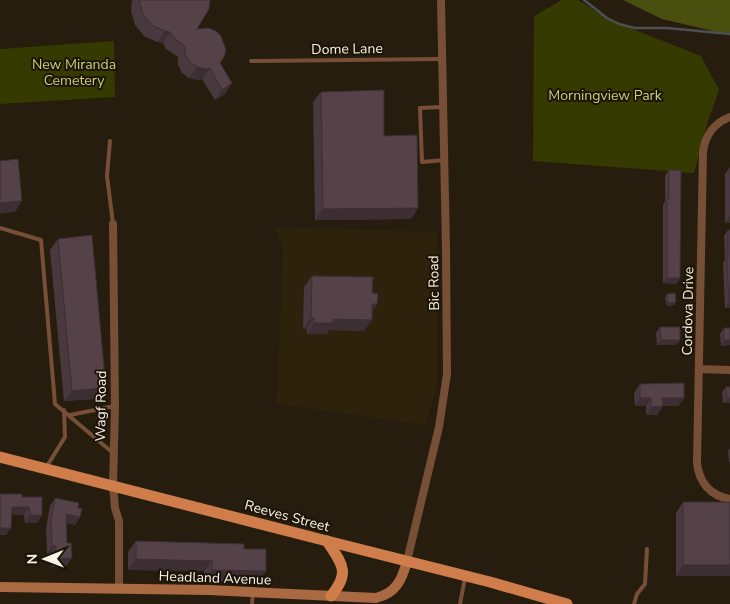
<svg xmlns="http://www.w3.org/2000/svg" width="730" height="604" font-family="'Nunito Sans',sans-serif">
<rect width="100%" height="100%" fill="#261d0e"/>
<path fill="#2f220d" d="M275,227L437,232V386L425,425L277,404L283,248Z"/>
<g fill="#353a00">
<path d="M562,0H578L612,21L701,56L719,90L708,121L694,173L533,161L534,16Z"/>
<path d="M114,41L115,97L0,104V49Z"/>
</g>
<path fill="#494f0e" d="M623,0H730V35L662,19Z"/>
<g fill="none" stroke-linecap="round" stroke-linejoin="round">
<path stroke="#4a5053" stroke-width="2.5" d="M584,0L607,18L619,24L635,28H667L730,34"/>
<g stroke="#774f37" stroke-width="4">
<path d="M251,61L443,59"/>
<path d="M443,107L420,108L422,162L445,160"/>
<path d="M110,141L107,176L113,224"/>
<path d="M0,228L41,240L55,404L113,453"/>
<path d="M70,415L115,406"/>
<path d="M47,466L65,437L64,410"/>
<path d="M252,604L253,592"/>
<path d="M460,604L465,578"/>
<path d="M634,604L637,594L645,584L647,549"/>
</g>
<g stroke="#774f37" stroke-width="8">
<path d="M730,117C714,123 705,136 703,152L697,463C699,482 710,496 730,499"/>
<path d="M113,224L115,406L113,486L115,508L119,521V588"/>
<path d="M699,369L730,370"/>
<path d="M407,561L439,427L447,374L446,248L441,0"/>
</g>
<path stroke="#a96942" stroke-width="10" d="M0,587L209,590L376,598C396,593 402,580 407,561"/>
<g stroke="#cf7d4a" stroke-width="11">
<path d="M0,457L327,541L490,582L567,604"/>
<path d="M327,541C342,564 351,572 331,596"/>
</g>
</g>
<g fill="#49393e">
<path d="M132,0H210L197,29L220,63L225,94L215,100L202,79L198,80L189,78L182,73L178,65V57L166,49L163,43L157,42L144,36L135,25L131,11Z"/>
<path d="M321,92L384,136L418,208L411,219L315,220L313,102Z"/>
<path d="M730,167V223H725V174Z"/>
<path d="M669,170L680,278L676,284L663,283V205L665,201V176Z"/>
<path d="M728,230L730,308H725L723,262L725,260L724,236Z"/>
<path d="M58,239L102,383L95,399L64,401L50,250Z"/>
<path d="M312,276L372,293L377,304L372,312L364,331L329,330L326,334H307V329H303L304,287Z"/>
<path d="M667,294L676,302L674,305L667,306L665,297Z"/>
<path d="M660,327L680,340L676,345H657L656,333Z"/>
<path d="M724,328H730V345L721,346L720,334Z"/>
<path d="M640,384L684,398L678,406H663L657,415H646V406H635L634,393Z"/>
<path d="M726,387H730V403H723L722,392Z"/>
<path d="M730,448V462H729L728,451Z"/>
<path d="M0,494L22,497L42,515L37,523H25L24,515L11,514L6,535H0Z"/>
<path d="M55,498L78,508L80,517L75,525L66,523L67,543L72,558L66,566L51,567V554H47L46,528L50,506Z"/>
<path d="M683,502H730V576H676V513Z"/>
<path d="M136,541L244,549L266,571L258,582L204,581V571L128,570V552Z"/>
</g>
<g fill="#3c2e32">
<path d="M165,31L170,32L163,43L157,42Z"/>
<path d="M197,67L210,68L202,79L198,80L189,78Z"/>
<path d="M232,83L225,94L215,100L222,90Z"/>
<path d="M22,201L15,212L0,214V203Z"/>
<path d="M418,208L411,219L315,220L323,209Z"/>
<path d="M730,216V223H725Z"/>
<path d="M667,278H680L676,284L663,283Z"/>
<path d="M676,302L674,305L667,306L668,303Z"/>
<path d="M729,303H730V308H725Z"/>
<path d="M372,304H377L370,315Z"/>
<path d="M311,318H314L307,329H303Z"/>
<path d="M333,319L372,320L364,331L329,330L326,334H307L314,323Z"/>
<path d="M661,340H680L676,345H657Z"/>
<path d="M724,340H730V345L721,346Z"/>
<path d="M101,378H105L98,388H102L95,399L64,401L72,391Z"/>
<path d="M640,398H651L646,406H635Z"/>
<path d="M662,398H684L678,406H663L657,415H646L651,407Z"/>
<path d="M727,398H730V403H723Z"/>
<path d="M12,507H29L24,515L6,514Z"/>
<path d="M66,514L80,517L75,525L61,522Z"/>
<path d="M30,515H42L37,523H25Z"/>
<path d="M0,528H11L6,535H0Z"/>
<path d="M52,546H56L51,554H47Z"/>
<path d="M72,558L66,566L51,567L56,559Z"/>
<path d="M136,559L212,561L204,571L128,570Z"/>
<path d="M683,565H730V576H676Z"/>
<path d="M212,570L266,571L258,582L204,581Z"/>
</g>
<g fill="#554248" stroke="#3c2e32">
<path d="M139,0H210L209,9L197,29L208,28L216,31L221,36L226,50L224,57L220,63L232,83L222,90L210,68L206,69L197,67L190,62L185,54V46L174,38L170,32L165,31L152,25L143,14Z"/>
<path d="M384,90V136L417,135L418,208L323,209L321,92Z"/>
<path d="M18,159L22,201L0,203V161Z"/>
<path d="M669,170H681L680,278H667V199H669Z"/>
<path d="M728,230H730V303H729L727,257H728Z"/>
<path d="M92,235L105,378H101L102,388L72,391L58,239Z"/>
<path d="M312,276L373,277L372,293L378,294L377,304H372V320L333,319V323H314V318H311Z"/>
<path d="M675,293L676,302L668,303L667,294Z"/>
<path d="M660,327H680V340H661Z"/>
<rect x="724" y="328" width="6" height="12"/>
<path d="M684,383V398H662L663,406L651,407V398H640V384Z"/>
<path d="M726,387H730V398H727Z"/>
<path d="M0,494H22V497H42V515H30L29,507H12L11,528H0Z"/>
<path d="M55,498L79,503L78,508L82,509L80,517L66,514L67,543H71L72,558L56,559V546H52L51,520Z"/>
<rect x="683" y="502" width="47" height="63"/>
<path d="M136,541L244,544V549H266V571L212,570V561L136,559Z"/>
</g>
<g text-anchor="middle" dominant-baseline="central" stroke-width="4" stroke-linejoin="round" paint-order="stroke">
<g font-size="14" fill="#f8f2e8" stroke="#1c1406">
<text transform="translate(347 49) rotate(-1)">Dome Lane</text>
<text transform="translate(434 283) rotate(-91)">Bic Road</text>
<text transform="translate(688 311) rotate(-89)">Cordova Drive</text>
<text transform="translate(101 406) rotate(-89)">Wagf Road</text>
<text transform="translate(287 516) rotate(15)">Reeves Street</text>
<text transform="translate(215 578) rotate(2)">Headland Avenue</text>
</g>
<g font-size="14" fill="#c6d178" stroke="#1c1406">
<text x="74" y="64">New Miranda<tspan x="74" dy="16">Cemetery</tspan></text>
<text x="605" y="95">Morningview Park</text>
</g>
</g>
<g transform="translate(45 559) rotate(269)" stroke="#1c1406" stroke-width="4" paint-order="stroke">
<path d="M0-4L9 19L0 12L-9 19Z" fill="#f8f2e8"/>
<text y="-8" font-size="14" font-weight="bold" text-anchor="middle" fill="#f8f2e8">N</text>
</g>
</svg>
